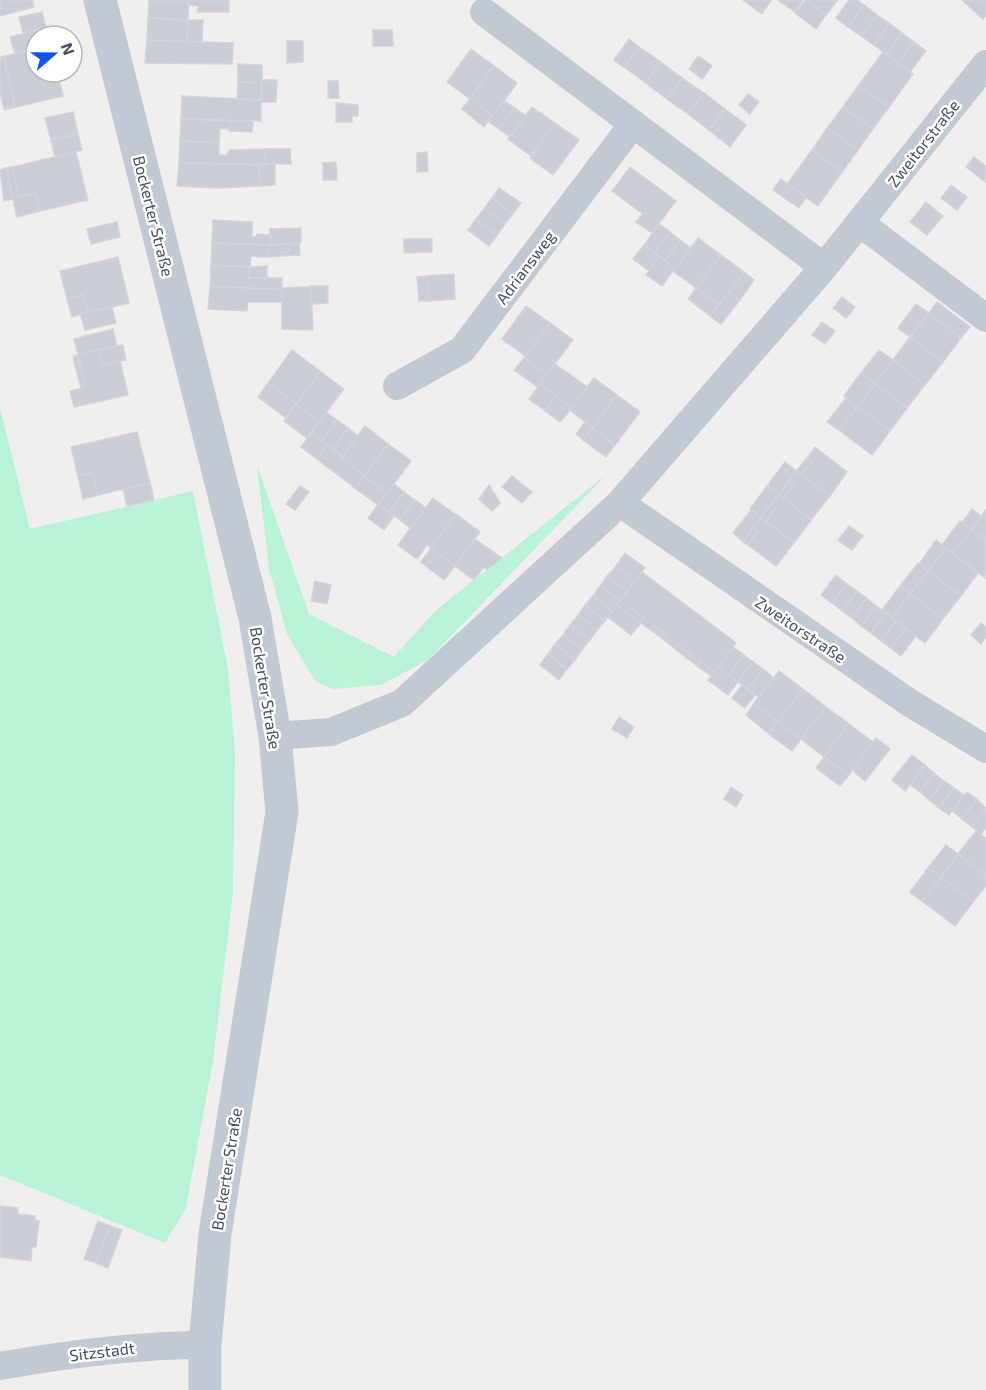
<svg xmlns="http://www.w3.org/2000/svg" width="986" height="1390" font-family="'Exo 2',sans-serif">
<rect width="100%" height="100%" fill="#f1efee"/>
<g fill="#baf2d7">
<path d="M0,408L30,529L193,491L228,669L235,752L233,893L213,1061L186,1208L165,1243L0,1175Z"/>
<path d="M257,465L309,614L394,657L435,611L606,475L428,660L381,685L333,689L315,681L287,634L269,569Z"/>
</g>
<g fill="#cacdd5" stroke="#d2d4db" stroke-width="1.5">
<path d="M0,0H32L34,7L0,16Z"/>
<path d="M149,0H189L188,20L148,18Z"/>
<path d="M189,0H229V12H198V6L188,5Z"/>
<path d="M743,0H771L762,14Z"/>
<path d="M778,0H803L795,12Z"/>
<path d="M806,0L826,15L816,29L795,13Z"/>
<path d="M806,0H838L826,15Z"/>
<path d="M849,0H857L864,5L848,27L836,18Z"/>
<path d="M962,0H986V16L983,19Z"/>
<path d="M864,5L877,15L861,36L848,27Z"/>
<path d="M42,12L46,28L23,33L19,17Z"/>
<path d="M877,15L889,23L874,45L861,36Z"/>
<path d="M148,18L188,20L187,42L147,40Z"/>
<path d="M188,20H203L202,42H187Z"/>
<path d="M889,23L902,33L886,54L874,45Z"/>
<path d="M47,28L49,36H36V49L15,54L10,37Z"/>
<path d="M373,30H392L393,46H373Z"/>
<path d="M902,33L914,42L898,63L886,54Z"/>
<path d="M629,39L639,47L624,67L614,60Z"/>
<path d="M147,40L233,43L232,64L145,63Z"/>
<path d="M287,41H303V62L287,63Z"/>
<path d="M914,42L926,51L910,72L898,63Z"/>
<path d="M639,47L661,62L646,83L624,67Z"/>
<path d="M36,49V72H57L63,96L4,110L15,106L4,58L0,57Z"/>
<path d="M471,49L494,66L470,99L447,82Z"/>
<path d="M883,52L913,74L889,107L858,86Z"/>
<path d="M698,56L712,66L702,79L689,69Z"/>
<path d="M4,58L15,106L4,109L0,92V59Z"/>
<path d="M661,62L682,78L667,99L646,83Z"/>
<path d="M238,64L262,65V83L238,82Z"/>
<path d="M494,66L517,83L493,116L470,99Z"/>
<path d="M682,78L704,93L688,114L667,99Z"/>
<path d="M262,80H277L276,102H261Z"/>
<path d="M328,81H338L339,98H328Z"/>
<path d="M238,82L262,83L261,100L237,99Z"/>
<path d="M858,86L889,107L873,129L843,107Z"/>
<path d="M704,93L725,109L709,130L688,114Z"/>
<path d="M748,94L759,102L750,114L739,105Z"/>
<path d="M182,96L261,100V121L181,119Z"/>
<path d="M470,99L492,115L484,127L462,109Z"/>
<path d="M504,101L515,108L499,129L488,121Z"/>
<path d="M336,103L358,105V116H352V122H336Z"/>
<path d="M532,107L555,123L531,156L508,139Z"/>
<path d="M843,107L873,129L858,150L827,128Z"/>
<path d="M515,108L526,116L510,137L499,129Z"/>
<path d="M725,109L746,125L730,147L709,130Z"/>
<path d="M73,112L78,134L51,140L45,118Z"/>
<path d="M181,119L231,121V129H220L219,143L180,141Z"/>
<path d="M231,121H253L252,132L229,131Z"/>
<path d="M555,123L579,140L553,175L530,158Z"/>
<path d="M827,128L858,150L842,172L812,150Z"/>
<path d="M78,134L82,150L55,157L51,140Z"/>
<path d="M180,141L219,143V155H226L230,150L265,149V164L179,163Z"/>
<path d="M265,149H290L291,164H265Z"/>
<path d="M812,150L842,172L818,206L787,184Z"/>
<path d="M76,152L88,200L40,211H37L36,207L39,206L36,193L19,197L12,167Z"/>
<path d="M427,152L428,171L417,172V153Z"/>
<path d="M974,157L986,166L985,182L966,167Z"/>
<path d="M336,162L337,180H323V163Z"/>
<path d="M179,163L259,165L260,186L217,188L177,186Z"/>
<path d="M275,164V185L260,186L259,165Z"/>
<path d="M12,167L19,197L36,193L39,206L36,207L37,211H40L17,217L6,168Z"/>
<path d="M630,167L676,201L652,233L636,222L643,214L612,191Z"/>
<path d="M6,168L13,199L4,201L0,170Z"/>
<path d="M781,179L806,197L799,208L773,190Z"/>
<path d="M951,185L967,197L957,210L941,198Z"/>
<path d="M499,188L521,203L513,214L492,198Z"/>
<path d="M492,198L513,214L505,224L484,209Z"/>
<path d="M926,202L943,216L927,235L910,222Z"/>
<path d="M484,209L505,224L497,235L476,219Z"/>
<path d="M476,219L497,235L489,246L468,230Z"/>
<path d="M213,220L252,222V237H256L257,234L271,235L270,245L212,243Z"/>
<path d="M117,222L120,237L91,244L87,229Z"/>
<path d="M659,224L670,232L654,253L644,245Z"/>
<path d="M301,228V243L270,245V229Z"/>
<path d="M670,232L680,240L665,261L654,253Z"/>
<path d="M698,238L721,255L696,288L673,271Z"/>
<path d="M404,239H432V252L404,253Z"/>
<path d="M680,240L691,248L675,268L665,261Z"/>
<path d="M212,243L269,245L268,257L251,256L250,267L211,265Z"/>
<path d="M299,243L300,255L281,256V252H289L288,244Z"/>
<path d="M288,244L289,252H281V256L268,257L269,245Z"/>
<path d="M644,245L659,257L649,271L633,259Z"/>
<path d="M721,255L744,272L720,305L696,288Z"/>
<path d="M118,257L129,303L88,313L83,295L67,299L60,271Z"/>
<path d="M659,257L675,268L662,286L646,275Z"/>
<path d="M211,265L250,267L249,278H282V289L210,287Z"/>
<path d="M267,266V278H249L250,267Z"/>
<path d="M744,272L754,280L740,300L729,292Z"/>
<path d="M454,274L455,299L429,301L427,276Z"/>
<path d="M427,276L429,301H419L417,277Z"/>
<path d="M311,286H328V303L312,304Z"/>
<path d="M210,287L282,289V302H248L247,311L208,309Z"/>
<path d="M311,287L313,330L282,329V288Z"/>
<path d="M696,288L718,304L710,316L688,299Z"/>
<path d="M729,292L740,300L721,324L710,316Z"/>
<path d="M83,295L88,312L72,317L67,299Z"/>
<path d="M842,297L855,307L846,318L833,308Z"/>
<path d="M937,302L970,327L961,338L929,313Z"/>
<path d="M916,304L929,313L910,337L898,328Z"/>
<path d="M526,306L550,323L525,356L502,339Z"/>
<path d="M112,307L116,323L85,330L80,313Z"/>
<path d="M929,313L961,338L943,362L910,337Z"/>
<path d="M822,322L835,331L825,344L812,335Z"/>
<path d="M550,323L573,340L547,374L524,358Z"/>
<path d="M113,329L117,346L78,355L74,339Z"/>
<path d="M910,337L943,362L925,385L893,360Z"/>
<path d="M123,345L126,360L102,365L99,350Z"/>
<path d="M99,350L102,365L120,361L128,395L74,407L70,391L85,387L78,356H73Z"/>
<path d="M292,350L321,372L296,404L268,383Z"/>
<path d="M879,350L893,360L875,384L861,373Z"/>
<path d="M78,356L85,387L81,388L73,358Z"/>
<path d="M524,358L547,374L538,387L514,370Z"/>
<path d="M893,360L925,385L907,408L875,384Z"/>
<path d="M555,364L587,387L572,408L540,384Z"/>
<path d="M321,372L344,389L319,422L296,404Z"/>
<path d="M861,373L875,384L857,407L844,396Z"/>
<path d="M594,378L617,395L593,428L570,410Z"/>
<path d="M268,383L296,404L286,418L258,397Z"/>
<path d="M540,384L556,396L545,411L529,399Z"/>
<path d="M875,384L907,408L890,431L857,407Z"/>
<path d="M617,395L640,412L615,445L593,428Z"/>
<path d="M556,396L572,408L560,422L545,411Z"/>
<path d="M846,398L857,407L839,430L827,422Z"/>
<path d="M296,404L319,422L307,438L284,421Z"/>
<path d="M857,407L890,431L872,455L839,430Z"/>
<path d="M326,412L337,420L322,441L311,433Z"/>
<path d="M337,420L348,428L332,449L322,441Z"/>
<path d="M585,422L593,428L583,440L576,434Z"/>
<path d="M365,426L388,444L364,476L341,459Z"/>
<path d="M348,428L358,436L343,456L332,449Z"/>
<path d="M593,428L615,445L606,457L583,440Z"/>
<path d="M137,432L150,483L98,495L93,473L78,476L71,447Z"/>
<path d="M311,433L327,445L317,459L301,447Z"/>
<path d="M388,444L411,461L387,493L364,476Z"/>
<path d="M327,445L364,476L355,488L317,459Z"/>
<path d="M815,447L847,472L830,496L801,475L812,461L807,458Z"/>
<path d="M807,458L812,461L801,475L796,471Z"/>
<path d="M785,462L796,471L779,494L767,486Z"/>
<path d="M796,471L830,496L811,520L783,498L793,485L789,481Z"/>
<path d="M93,473L98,495L83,499L78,476Z"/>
<path d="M364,476L387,493L378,505L355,488Z"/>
<path d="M512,476L532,492L522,503L502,487Z"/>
<path d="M789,481L793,485L783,498L779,494Z"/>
<path d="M150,483L154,500L127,506L123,489Z"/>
<path d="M394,484L404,492L389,512L378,505Z"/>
<path d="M489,485L500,503L492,511L479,499Z"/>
<path d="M300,486L309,492L295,510L286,504Z"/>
<path d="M767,486L779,494L761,518L750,509Z"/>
<path d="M404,492L415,500L400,520L389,512Z"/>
<path d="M779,494L811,520L794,543L766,521L776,508L771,504Z"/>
<path d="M433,498L456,515L431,548L427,545L417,559L398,545Z"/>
<path d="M415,500L426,508L410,528L400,520Z"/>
<path d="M771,504L776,508L766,521L761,518Z"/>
<path d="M378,505L394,516L384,530L368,518Z"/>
<path d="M972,509L981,516L971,530L962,523Z"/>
<path d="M751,510L761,518L743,542L733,533Z"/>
<path d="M986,510V541L971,530Z"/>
<path d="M456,514L480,532L455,566L431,548Z"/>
<path d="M761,518L794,543L776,566L748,545L758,531L754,527Z"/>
<path d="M960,521L971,530L953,553L942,545Z"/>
<path d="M849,526L863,536L852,550L838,540Z"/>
<path d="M754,527L758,531L748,545L743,542Z"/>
<path d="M971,530L986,541L985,578L946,548L953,553Z"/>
<path d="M475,539L502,558L487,570L484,567L474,580L455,566Z"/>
<path d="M936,540L946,548L928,571L919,564Z"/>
<path d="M431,548L455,566L444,580L421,562Z"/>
<path d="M946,548L978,573L961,596L928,571Z"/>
<path d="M625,553L645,568L635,581L616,566Z"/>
<path d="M918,563L928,571L910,594L900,586Z"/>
<path d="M616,566L635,581L627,591L607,576Z"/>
<path d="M928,571L961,596L943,619L910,594Z"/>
<path d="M642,572L736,643L714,672L700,661L697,666L687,658L691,654L677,644L674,648L664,640L667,636L654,626L651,630L641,623L644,618L631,608L627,613L617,605Z"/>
<path d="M836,575L847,584L832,603L821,595Z"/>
<path d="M607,576L627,591L620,601L600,586Z"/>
<path d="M315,581L331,585L327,604L311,601Z"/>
<path d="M847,584L857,591L842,611L832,603Z"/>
<path d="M600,586L620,601L612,611L593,596Z"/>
<path d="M900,586L910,594L892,618L882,610Z"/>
<path d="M857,591L866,598L852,618L842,611Z"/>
<path d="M910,594L943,619L925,643L892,618Z"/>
<path d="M593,596L612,611L605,621L585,605Z"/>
<path d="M866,598L876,606L861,626L852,618Z"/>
<path d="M585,605L605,621L597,630L578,615Z"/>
<path d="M617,605L641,623L631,635L608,617Z"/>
<path d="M876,606L886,613L871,633L861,626Z"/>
<path d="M631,608L644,618L641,623L627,613Z"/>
<path d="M886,613L896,621L881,641L871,633Z"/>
<path d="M578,615L597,630L590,640L570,625Z"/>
<path d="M896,621L906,628L891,648L881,641Z"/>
<path d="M981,623L986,627V637L981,644L971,635Z"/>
<path d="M570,625L590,640L582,650L563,635Z"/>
<path d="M654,626L667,636L664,640L651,630Z"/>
<path d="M906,628L916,636L901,656L891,648Z"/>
<path d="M563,635L582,650L575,660L555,644Z"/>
<path d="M555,644L575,660L567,669L548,654Z"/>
<path d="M677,644L691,654L687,658L674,648Z"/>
<path d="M733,647L744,655L729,675L718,667Z"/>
<path d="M548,654L567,669L559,680L540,665Z"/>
<path d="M744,655L753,662L738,682L729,675Z"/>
<path d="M700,661L714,672L711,676L697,666Z"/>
<path d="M753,662L763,669L748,689L738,682Z"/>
<path d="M718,667L738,682L728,695L708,680Z"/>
<path d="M763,669L774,678L759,697L748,689Z"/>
<path d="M779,671L803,689L778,722L754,703Z"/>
<path d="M742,685L755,695L745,708L732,698Z"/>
<path d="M803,689L826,707L801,739L778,722Z"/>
<path d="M754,703L778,722L769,734L746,715Z"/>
<path d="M826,707L849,724L824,757L801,739Z"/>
<path d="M619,717L634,727L627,738L612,729Z"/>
<path d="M778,722L801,739L792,751L769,734Z"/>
<path d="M849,724L873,742L849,775L824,757Z"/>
<path d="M876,738L890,749L865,781L852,770Z"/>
<path d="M912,755L925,765L905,791L892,780Z"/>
<path d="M824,757L849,775L840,786L816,768Z"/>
<path d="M925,765L934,773L920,792L910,785Z"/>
<path d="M934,773L944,781L929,800L920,792Z"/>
<path d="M944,781L954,788L939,808L929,800Z"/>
<path d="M731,787L743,795L736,807L724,799Z"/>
<path d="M954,788L964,795L949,815L939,808Z"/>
<path d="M967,792L977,799L962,819L952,811Z"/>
<path d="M977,799L986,808L972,827L962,819Z"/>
<path d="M986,808V828L981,834L972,827Z"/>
<path d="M976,831L986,838V876L958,854Z"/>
<path d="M946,845L958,854L941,877L928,868Z"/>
<path d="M958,854L986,876V886L973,902L941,877Z"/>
<path d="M928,868L941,877L922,901L910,892Z"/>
<path d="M941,877L973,902L955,926L922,901Z"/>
<path d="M0,1206L18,1208V1214L35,1216V1220L39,1221L36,1247H32L31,1261L0,1257Z"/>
<path d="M98,1221L110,1226L96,1263L84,1259Z"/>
<path d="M110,1226L122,1230L108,1268L96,1263Z"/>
</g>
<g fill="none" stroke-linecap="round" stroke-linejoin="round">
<g stroke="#c1c9d5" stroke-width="28">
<path d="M484,12L824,267"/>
<path d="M860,223L986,318"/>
<path d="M397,386L462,350L633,124"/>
<path d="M620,503L910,703L986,749"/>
<path d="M275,736L331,732L402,703L620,503L824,267L986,64"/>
<path d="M0,1366C68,1354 135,1345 205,1345"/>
</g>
<path stroke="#c1c9d5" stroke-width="33" d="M100,0L255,618L275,736L282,812L215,1234L205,1345V1390"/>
</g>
<g text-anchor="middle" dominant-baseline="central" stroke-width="5" stroke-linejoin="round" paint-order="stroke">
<g font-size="16" fill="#464f5d" stroke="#fff">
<text transform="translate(923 143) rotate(-52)">Zweitorstraße</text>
<text transform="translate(154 216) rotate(76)">Bockerter Straße</text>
<text transform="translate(525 267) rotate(-53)">Adriansweg</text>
<text transform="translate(801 629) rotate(34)">Zweitorstraße</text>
<text transform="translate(266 688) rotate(81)">Bockerter Straße</text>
<text transform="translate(226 1169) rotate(-81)">Bockerter Straße</text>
<text transform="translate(102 1351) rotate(-7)">Sitzstadt</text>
</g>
</g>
<g transform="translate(54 54) rotate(70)"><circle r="28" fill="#ffffff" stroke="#b5b9be" stroke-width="1.5"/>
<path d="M0-4.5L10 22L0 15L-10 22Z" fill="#0e53ec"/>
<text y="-9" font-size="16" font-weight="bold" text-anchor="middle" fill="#464f5d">N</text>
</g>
</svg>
